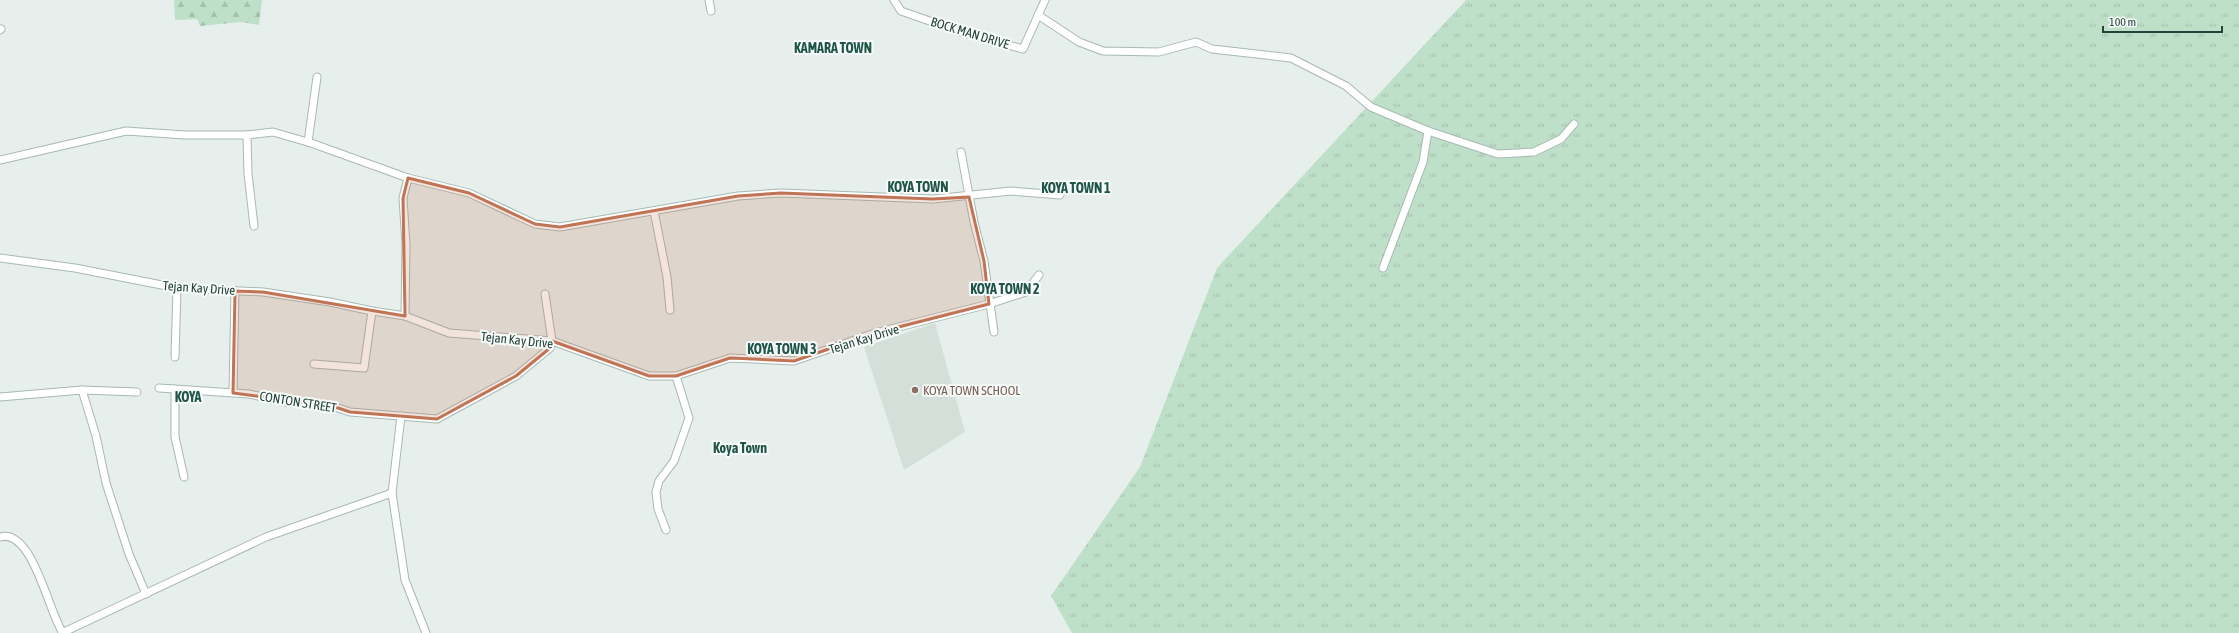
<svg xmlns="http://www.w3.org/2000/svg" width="2239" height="633" font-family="'Asap Condensed',sans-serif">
<defs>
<pattern id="grass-tufts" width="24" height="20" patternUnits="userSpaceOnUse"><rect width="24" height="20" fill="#bfe0c8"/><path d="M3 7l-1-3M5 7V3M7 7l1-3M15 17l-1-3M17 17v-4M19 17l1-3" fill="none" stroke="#a4c1ad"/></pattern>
<pattern id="forest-firs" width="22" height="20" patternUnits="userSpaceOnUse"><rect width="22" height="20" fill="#bfe0c8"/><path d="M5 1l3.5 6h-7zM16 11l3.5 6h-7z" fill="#a4c1ad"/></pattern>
</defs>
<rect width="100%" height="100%" fill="#e6efeb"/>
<path fill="#d4dfda" d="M935,323L965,432L904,470L864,347Z"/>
<path fill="url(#grass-tufts)" d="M1466,0H2239V633H1072L1051,596L1140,467L1217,268Z"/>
<path fill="url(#forest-firs)" d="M174,0H262L259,25L241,22L200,26L197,19L175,20Z"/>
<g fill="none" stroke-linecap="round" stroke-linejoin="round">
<defs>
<g id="street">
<path d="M709,0L711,11"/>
<path d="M894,0L901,11L964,33L1023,49L1045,0"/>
<path d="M1038,15L1079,42L1103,51L1159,52L1196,42L1212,49L1291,58L1346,86L1371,107L1428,131L1498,154L1534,152L1561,139L1574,124"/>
<path d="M0,30L1,29"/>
<path d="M247,135L248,174L254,226"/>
<path d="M308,142L317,77"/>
<path d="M961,152L974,222L984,261L994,332"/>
<path d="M0,160L126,131L185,135H247L273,132L311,143L408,178L469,193L535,224L560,227L738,196L781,193L933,199L1011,191L1060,195"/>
<path d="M654,211L667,277L670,310"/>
<path d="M0,258L75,268L177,288L263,292L330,302L372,311L405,316L449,333L552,341L649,376H676L730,358L794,361L875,333L989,304L1026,292L1039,275"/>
<path d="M1383,268L1423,162L1428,131"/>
<path d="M405,316L406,245L403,198L408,178"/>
<path d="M175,357L177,288"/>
<path d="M314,364L364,368L372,311"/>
<path d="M159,388L249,394L286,402L332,406L350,412L437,419L516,376L550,348L552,341L545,294"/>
<path d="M175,389V437L184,477"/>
<path d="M82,390L137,392"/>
<path d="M233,393L235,291"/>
<path d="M0,397L82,390L96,436L106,483L129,554L146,594"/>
<path d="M401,416L392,493L405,580L426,633"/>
<path d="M666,530L658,509L656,492L659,481L674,461L689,418L676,376"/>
<path d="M0,537C33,528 49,614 63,633"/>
<path d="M62,633L266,537L392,493"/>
</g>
</defs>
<use href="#street" stroke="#a8b8b2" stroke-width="9"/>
<use href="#street" stroke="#fff" stroke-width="7"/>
</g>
<path fill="#c07456" fill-opacity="0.2" stroke="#c07456" stroke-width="3" stroke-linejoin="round" d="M408,178L469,193L535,224L560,227L738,196L781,193L933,199L969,197L984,261L989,304L875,333L794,361L730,358L676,376H649L552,341L550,348L516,376L437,419L350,412L332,406L233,393L235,291L263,292L405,316L403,198Z"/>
<circle fill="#8d6e63" stroke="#f7fbf9" stroke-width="1.5" cx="915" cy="390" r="4"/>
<g text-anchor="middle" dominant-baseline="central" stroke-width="4" stroke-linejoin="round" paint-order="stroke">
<g font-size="13" fill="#24423a" stroke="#f7fbf9">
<text transform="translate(970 33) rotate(17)">BOCK MAN DRIVE</text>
<text transform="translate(199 288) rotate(4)">Tejan Kay Drive</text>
<text transform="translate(864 339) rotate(-17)">Tejan Kay Drive</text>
<text transform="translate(517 340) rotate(6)">Tejan Kay Drive</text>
<text transform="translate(298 402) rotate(9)">CONTON STREET</text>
</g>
<g font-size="13" fill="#785e54" stroke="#f7fbf9" text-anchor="start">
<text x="923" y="390">KOYA TOWN SCHOOL</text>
</g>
<g font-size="14" font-weight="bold" fill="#1f5548" stroke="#f7fbf9">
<text x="833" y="48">KAMARA TOWN</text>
<text x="918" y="187">KOYA TOWN</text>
<text x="1076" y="188">KOYA TOWN 1</text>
<text x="1005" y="289">KOYA TOWN 2</text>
<text x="782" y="349">KOYA TOWN 3</text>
<text x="188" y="397">KOYA</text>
<text x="740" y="448">Koya Town</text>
</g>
</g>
<path d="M2103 26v6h119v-6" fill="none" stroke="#24423a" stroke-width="2"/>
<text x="2109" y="26" font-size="12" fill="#24423a" stroke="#f7fbf9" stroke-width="3" paint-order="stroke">100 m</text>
</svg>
